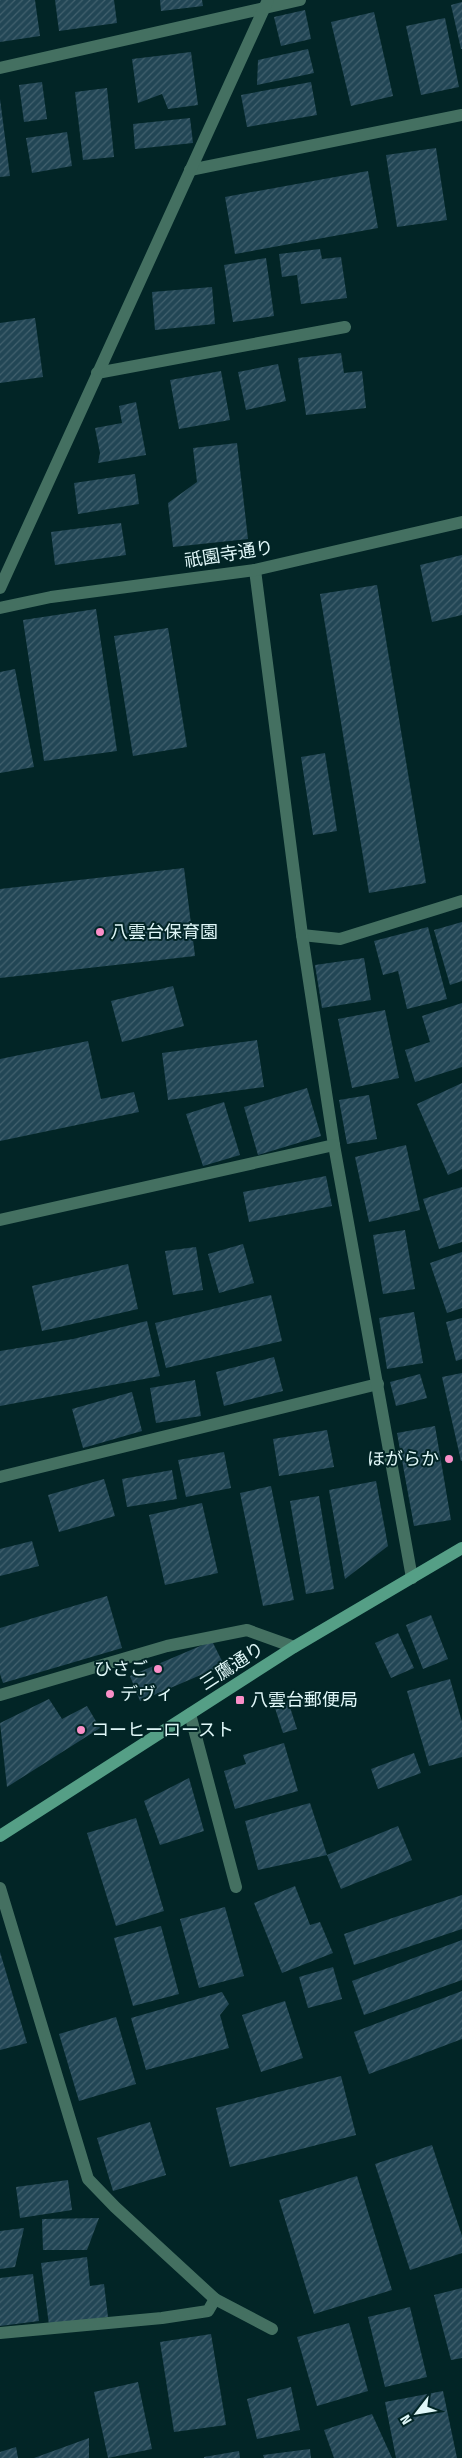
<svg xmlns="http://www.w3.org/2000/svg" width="462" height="2458" font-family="'Fira Sans Condensed','Noto Sans JP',sans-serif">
<defs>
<pattern id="building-hatch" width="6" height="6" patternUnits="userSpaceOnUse" patternTransform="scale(1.25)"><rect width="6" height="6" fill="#224655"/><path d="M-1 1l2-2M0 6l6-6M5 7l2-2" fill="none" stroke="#42616e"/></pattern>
</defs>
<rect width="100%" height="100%" fill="#022526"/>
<g fill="url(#building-hatch)">
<path d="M0,0H35L40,36L0,42Z"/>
<path d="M55,0H114L117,23L59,31Z"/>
<path d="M160,0H202L203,6L161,11Z"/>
<path d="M462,2V49H461L451,5Z"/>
<path d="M305,10L311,39L281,46L274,17Z"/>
<path d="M374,12L393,96L351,106L331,22Z"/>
<path d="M445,18L459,87L421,95L406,26Z"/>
<path d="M308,49L314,73L257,85L258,60Z"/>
<path d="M191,52L198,105L168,109L162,94L138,103L132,59Z"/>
<path d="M42,82L47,119L24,122L19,85Z"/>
<path d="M311,82L317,115L247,127L241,95Z"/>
<path d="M107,88L114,157L83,160L75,92Z"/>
<path d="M0,99L10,176L0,177Z"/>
<path d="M190,118L193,143L135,149L133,124Z"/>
<path d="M67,132L72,166L32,173L26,138Z"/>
<path d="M436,148L447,220L397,227L386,155Z"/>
<path d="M368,171L378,228L235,254L225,197Z"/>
<path d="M320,249L322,259L341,257L347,298L301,304L297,275L282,277L279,254Z"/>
<path d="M266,258L274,316L233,322L224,265Z"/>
<path d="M212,287L215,324L155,330L152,292Z"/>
<path d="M35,318L43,377L0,383V323Z"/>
<path d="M341,353L344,373L362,371L366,408L306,415L298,358Z"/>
<path d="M278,364L286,401L246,410L238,372Z"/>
<path d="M221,371L230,420L179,429L170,380Z"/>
<path d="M136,402L146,455L98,463L100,453L95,428L122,423L119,406Z"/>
<path d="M237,443L248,539L173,547L168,503L197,482L193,448Z"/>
<path d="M135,474L139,504L78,514L74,483Z"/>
<path d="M121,523L126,555L55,565L51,532Z"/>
<path d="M462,555V615L432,622L420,565Z"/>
<path d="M377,585L426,883L369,893L320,594Z"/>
<path d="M96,609L117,751L44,761L23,620Z"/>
<path d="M168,628L187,747L133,756L114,636Z"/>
<path d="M15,669L34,767L0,773V672Z"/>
<path d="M325,753L337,831L313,835L301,757Z"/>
<path d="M184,868L195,956L0,978V889Z"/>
<path d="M462,922V981L450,985L434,930Z"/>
<path d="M428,927L447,999L407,1009L398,971L383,975L374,941Z"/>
<path d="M364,958L371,1000L322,1008L315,965Z"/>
<path d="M173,986L184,1026L122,1042L111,1001Z"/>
<path d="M462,1003V1067L415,1082L405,1050L430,1042L422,1016Z"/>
<path d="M385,1010L399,1078L352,1088L338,1019Z"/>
<path d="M257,1040L264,1087L168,1100L162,1053Z"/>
<path d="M88,1041L101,1099L134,1092L139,1112L0,1141V1059Z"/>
<path d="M462,1083V1169L448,1175L417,1104Z"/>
<path d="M307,1088L321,1136L258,1155L244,1107Z"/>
<path d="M369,1095L377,1139L347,1144L339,1100Z"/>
<path d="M224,1102L240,1155L203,1166L186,1114Z"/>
<path d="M406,1145L420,1210L369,1222L355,1157Z"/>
<path d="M326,1176L332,1206L249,1222L243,1192Z"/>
<path d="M462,1187V1242L439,1249L423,1199Z"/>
<path d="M405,1230L415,1289L383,1294L373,1235Z"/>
<path d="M243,1244L254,1283L219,1293L208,1254Z"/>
<path d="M196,1247L203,1290L173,1295L165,1251Z"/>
<path d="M462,1252V1308L447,1313L430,1263Z"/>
<path d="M128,1264L138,1309L42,1331L32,1286Z"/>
<path d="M271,1295L282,1341L166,1368L155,1323Z"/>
<path d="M414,1312L423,1363L387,1369L379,1318Z"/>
<path d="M462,1318V1359L456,1361L446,1322Z"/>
<path d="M147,1321L160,1376L0,1406V1351L73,1339Z"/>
<path d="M274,1357L283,1391L224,1406L216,1372Z"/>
<path d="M462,1373V1461H461L442,1377Z"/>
<path d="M420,1374L427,1398L396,1406L390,1382Z"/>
<path d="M195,1380L201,1416L156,1423L150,1388Z"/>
<path d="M132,1392L142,1431L83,1448L72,1409Z"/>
<path d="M435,1426L451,1520L414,1526L397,1433Z"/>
<path d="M327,1430L334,1467L279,1476L273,1439Z"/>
<path d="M224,1452L231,1488L186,1497L178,1460Z"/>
<path d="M172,1470L177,1499L127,1507L122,1479Z"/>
<path d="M104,1479L115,1516L59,1532L48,1495Z"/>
<path d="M376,1481L388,1546L345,1579L329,1490Z"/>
<path d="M271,1486L294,1600L263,1606L240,1493Z"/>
<path d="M319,1496L334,1589L306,1594L290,1501Z"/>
<path d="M202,1503L218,1573L165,1585L149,1515Z"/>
<path d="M32,1541L39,1566L0,1576V1549Z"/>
<path d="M107,1596L122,1648L3,1683L0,1674V1628Z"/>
<path d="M431,1615L448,1659L423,1669L406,1625Z"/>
<path d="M398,1633L414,1668L391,1678L375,1643Z"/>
<path d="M212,1641L224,1665L140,1701L130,1676Z"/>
<path d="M450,1679L462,1722V1757L429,1766L407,1691Z"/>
<path d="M49,1699L62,1719L87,1706L100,1728L7,1787L0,1723Z"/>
<path d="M288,1701L297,1729L283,1733L274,1705Z"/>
<path d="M284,1743L298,1791L235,1809L224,1771L246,1764L243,1755Z"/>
<path d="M414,1753L421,1773L378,1789L371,1769Z"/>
<path d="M189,1778L204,1831L160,1845L144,1801Z"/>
<path d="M310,1803L327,1855L258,1870L245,1821Z"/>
<path d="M136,1818L164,1911L116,1926L87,1833Z"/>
<path d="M398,1826L412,1860L341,1889L327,1855Z"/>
<path d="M295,1886L310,1925L320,1922L333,1953L282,1973L254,1903Z"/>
<path d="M462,1895V1929L354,1965L344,1934Z"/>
<path d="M225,1907L244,1976L199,1988L180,1919Z"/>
<path d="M161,1926L179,1994L133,2006L114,1938Z"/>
<path d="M462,1940V1980L364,2015L352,1981Z"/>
<path d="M0,1952L27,2043L0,2050Z"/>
<path d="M333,1967L342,1999L308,2008L299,1977Z"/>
<path d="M462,1991V2039L369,2074L354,2032Z"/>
<path d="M222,1992L229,2004L220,2015L229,2048L146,2070L131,2018Z"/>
<path d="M285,2001L303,2058L261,2072L242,2015Z"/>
<path d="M116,2017L136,2084L79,2101L59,2034Z"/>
<path d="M341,2076L356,2135L230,2167L216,2108Z"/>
<path d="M150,2122L166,2175L113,2191L97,2138Z"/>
<path d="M432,2145L462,2236V2253L410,2270L375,2164Z"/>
<path d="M357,2176L392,2290L314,2314L279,2200Z"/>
<path d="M68,2180L72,2210L20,2218L16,2187Z"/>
<path d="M99,2218L87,2250H43L42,2219Z"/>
<path d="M24,2228L15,2267L0,2269V2231Z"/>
<path d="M87,2257L90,2286L104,2284L108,2317L49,2325L41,2263Z"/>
<path d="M33,2274L39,2321L0,2326V2278Z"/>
<path d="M462,2288V2358L451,2360L434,2295Z"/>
<path d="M410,2307L427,2377L385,2387L368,2317Z"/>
<path d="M349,2323L368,2391L317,2406L297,2337Z"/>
<path d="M211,2334L226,2425L174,2432L160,2342Z"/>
<path d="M138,2382L152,2449L108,2458L94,2392Z"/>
<path d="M291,2387L300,2430L257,2439L247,2399Z"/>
<path d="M443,2391L457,2458H396L385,2402Z"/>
<path d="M372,2414L392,2458H334L324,2430Z"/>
<path d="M89,2438V2458H34Z"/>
<path d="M16,2447L18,2458H0V2452Z"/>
<path d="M310,2449L311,2458H264L263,2455Z"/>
<path d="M239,2451L240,2458H204V2457Z"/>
</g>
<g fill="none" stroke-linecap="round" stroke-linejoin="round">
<g stroke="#447061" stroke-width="12">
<path d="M97,373L345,327"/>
<path d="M0,1477L378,1384"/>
<path d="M0,1695L167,1646L247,1630L294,1647"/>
<path d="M190,1714L236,1887"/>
<path d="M0,1888L88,2179L115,2207L215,2299L272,2329"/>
<path d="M0,2333L162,2318L208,2311L215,2299"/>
</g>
<g stroke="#447061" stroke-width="12">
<path d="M0,68L300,0"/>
<path d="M190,170L462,115"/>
<path d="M255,570L302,935L340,939L462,901"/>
<path d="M0,588L268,0"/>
<path d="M302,935L334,1145L412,1578"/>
<path d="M0,1220L334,1145"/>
</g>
<path stroke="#447061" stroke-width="12" d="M0,608L51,597L255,570L462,522"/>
<path stroke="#559f86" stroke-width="12" d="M0,1836L294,1647L462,1548"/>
</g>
<g fill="#fa8fc8" stroke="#022526" stroke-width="2">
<circle cx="100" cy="932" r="5"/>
<circle cx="449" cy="1459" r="5"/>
<circle cx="158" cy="1669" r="5"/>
<circle cx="110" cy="1694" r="5"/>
<rect x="235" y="1695" width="10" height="10" rx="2.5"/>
<circle cx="81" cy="1730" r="5"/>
</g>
<g text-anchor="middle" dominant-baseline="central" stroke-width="4" stroke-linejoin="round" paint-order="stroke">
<g font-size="18" fill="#e0f7f8" stroke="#022526">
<text transform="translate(229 554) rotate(-9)">祇園寺通り</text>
<text transform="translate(232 1666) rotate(-33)">三鷹通り</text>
</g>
<g font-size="18" fill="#e0f7f8" stroke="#022526" text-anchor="start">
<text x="110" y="932">八雲台保育園</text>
<text x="439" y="1459" text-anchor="end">ほがらか</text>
<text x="148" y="1669" text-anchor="end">ひさご</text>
<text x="120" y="1694">デヴィ</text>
<text x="250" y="1700">八雲台郵便局</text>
<text x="91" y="1730">コーヒーロースト</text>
</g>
</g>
<g transform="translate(417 2413) rotate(239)" stroke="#022526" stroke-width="4" paint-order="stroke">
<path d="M0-4L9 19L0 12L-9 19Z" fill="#e0f7f8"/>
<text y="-8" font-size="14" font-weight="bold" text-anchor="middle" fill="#e0f7f8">N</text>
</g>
</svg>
